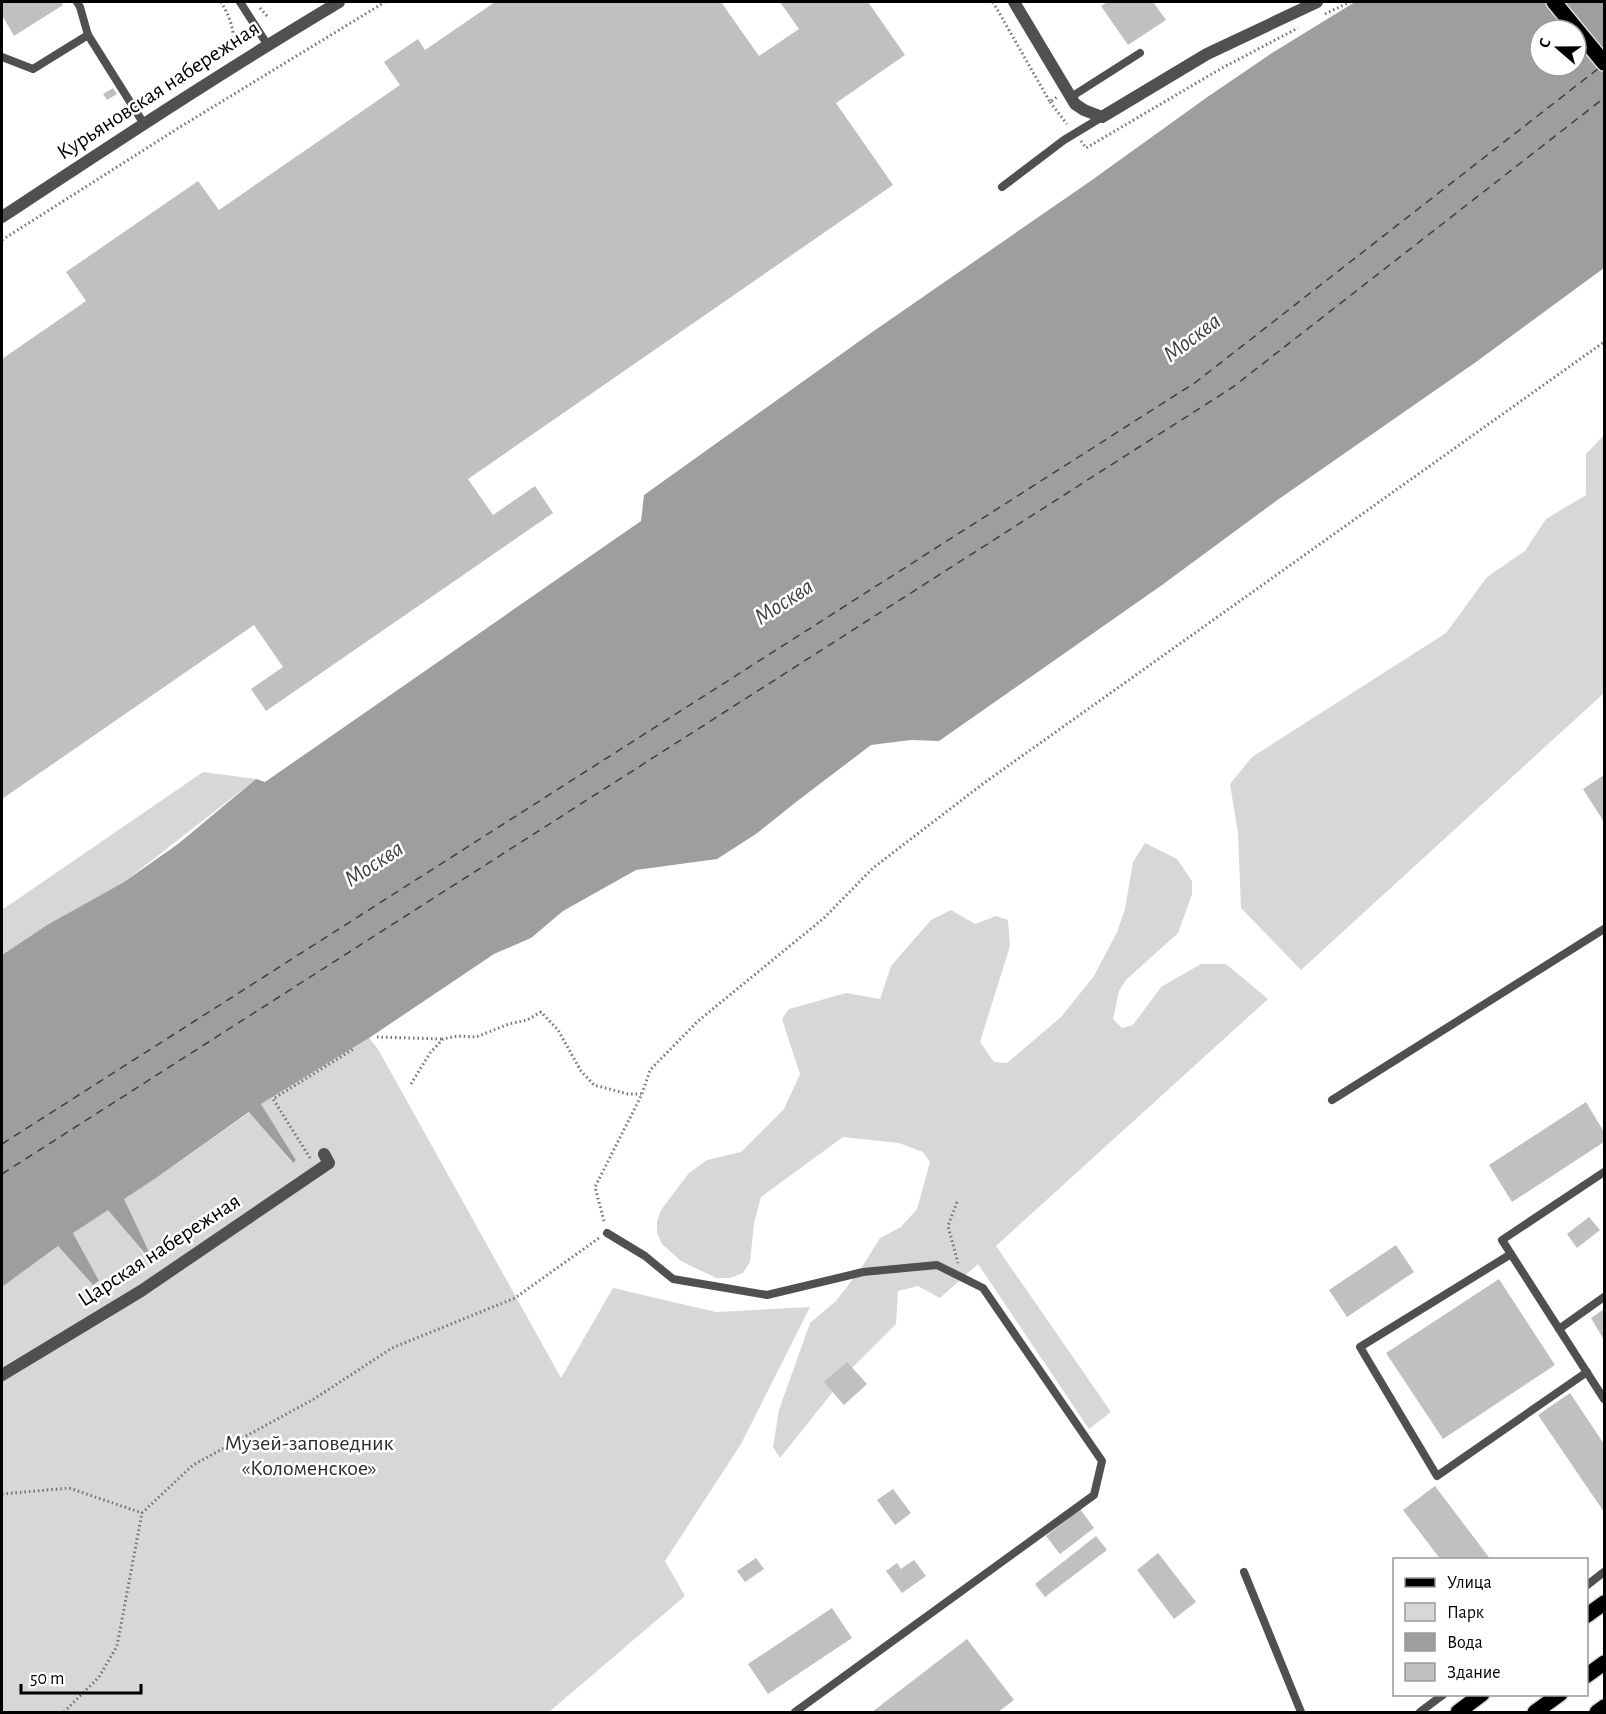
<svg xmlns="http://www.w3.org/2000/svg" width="1606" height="1714" font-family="'Alegreya Sans',sans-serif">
<rect width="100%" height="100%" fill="#fff"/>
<g fill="#d7d7d7">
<path d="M1604,435V693L1301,970L1241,908L1238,833L1230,784L1252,757L1446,633L1487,577L1525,551L1546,519L1586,495V454Z"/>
<path d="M203,772L256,779L124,882L47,925L2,955V910Z"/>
<path d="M1145,843L1177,859L1192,881V894L1178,933L1126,980L1119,991L1113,1019L1122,1028L1133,1025L1161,987L1201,964H1226L1268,999L996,1246L1111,1412L1089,1429L978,1264L940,1298L918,1286L898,1291L896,1324L851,1369L780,1458L773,1447L779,1410L810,1323L836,1301L862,1267L880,1238L901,1227L917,1209L930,1162L923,1152L899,1143L843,1137L761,1197L754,1223L750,1262L743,1273L730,1278H716L681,1261L662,1244L657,1233V1221L661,1210L689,1173L707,1160L741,1152L784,1109L800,1074L782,1019L789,1009L846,993L880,999L891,966L931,920L951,910L975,924L996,916L1008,920L1010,946L980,1042L994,1062L1007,1063L1061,1017L1094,976L1117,932L1125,909L1133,862Z"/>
<path d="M369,1038L378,1049L561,1378L613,1288L716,1312L810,1307L741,1444L665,1561L685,1596L549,1712H2V1287L58,1246L93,1285L99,1282L73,1233L108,1209L146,1256L150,1254L123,1199L156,1178L250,1112L292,1163L296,1160L261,1104Z"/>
</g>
<path fill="#9e9e9e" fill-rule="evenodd" d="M1355,2H1604V268L1476,362L1276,501L1162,585L939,741L911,740L871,745L796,802L756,834L717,859L636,870L563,911L531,938L494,954L369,1038L261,1104L296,1160L293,1163L249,1112L156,1178L124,1199L150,1254L147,1256L108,1210L73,1233L99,1281L93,1285L58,1246L2,1287V955L47,925L124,882L178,844L256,779L265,782L641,521L644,495L868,335L1092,180L1206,98L1272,53ZM1540,30H1576V66H1540Z"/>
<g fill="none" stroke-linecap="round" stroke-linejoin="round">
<g stroke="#3f3f3f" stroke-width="1.5" stroke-dasharray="8 6" stroke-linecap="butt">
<path d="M2,1144L1196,382L1599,68"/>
<path d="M2,1174L1233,387L1604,98"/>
</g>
</g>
<g fill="#c0c0c0">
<path d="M2,2H61L63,5L14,36L2,15Z"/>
<path d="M495,2H721L759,56L799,29L780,2H868L905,55L836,103L893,185L468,479L493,515L535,486L553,513L266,711L251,689L283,667L254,625L2,799V359L86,301L66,272L198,181L219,210L400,85L384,62L418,39L425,50Z"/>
<path d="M1108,2H1153L1166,20L1128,45L1101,6Z"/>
<path d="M113,88L117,94L107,100L103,94Z"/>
<path d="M1604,775V822L1583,789Z"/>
<path d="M1586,1102L1604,1132V1142L1512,1202L1489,1165Z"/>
<path d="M1589,1217L1600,1230L1577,1248L1567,1234Z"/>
<path d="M1396,1245L1414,1272L1347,1317L1329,1290Z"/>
<path d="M1499,1279L1555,1365L1443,1439L1386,1353Z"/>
<path d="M1604,1309V1340L1591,1318Z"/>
<path d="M847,1362L867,1384L844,1405L824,1382Z"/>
<path d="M1570,1393L1604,1444V1512L1538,1415Z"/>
<path d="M1435,1486L1491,1560H1441L1403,1510Z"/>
<path d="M893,1489L911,1513L895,1525L877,1500Z"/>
<path d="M1080,1509L1094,1528L1060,1554L1046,1536Z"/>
<path d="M1096,1536L1107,1550L1045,1597L1035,1584Z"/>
<path d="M1158,1553L1196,1602L1174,1619L1137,1570Z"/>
<path d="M756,1558L764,1569L745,1582L737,1571Z"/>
<path d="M914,1560L926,1576L902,1593L886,1571L897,1563L901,1569Z"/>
<path d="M832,1608L852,1638L768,1694L748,1664Z"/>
<path d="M967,1639L1014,1700L998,1712H872Z"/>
</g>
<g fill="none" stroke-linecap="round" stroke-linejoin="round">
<defs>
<g id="primary">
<path d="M1554,2L1604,63"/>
<path d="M1586,1616L1604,1603"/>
<path d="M1586,1676L1604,1663"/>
<path d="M1458,1712L1482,1694"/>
<path d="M1535,1712L1560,1694"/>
<path d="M1597,1712L1604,1707"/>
</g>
</defs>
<use href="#primary" stroke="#dbdbdb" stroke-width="18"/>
<g stroke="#727272" stroke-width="3" stroke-dasharray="1.5 3" stroke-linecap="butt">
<path d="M221,2C229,15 239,37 229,53"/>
<path d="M993,2L1050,102L1057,97"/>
<path d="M260,8L267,16"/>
<path d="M1325,14L1350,2"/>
<path d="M1050,102L1067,124"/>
<path d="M1081,141L1086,148L1222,68L1298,28"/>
<path d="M2,240L180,127L385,2"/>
<path d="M377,1037L443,1039"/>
<path d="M411,1084L430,1053L443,1039L457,1036L476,1037L509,1024L527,1020L541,1012L558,1030L581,1071L594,1085L628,1094H641"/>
<path d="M310,1158L273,1099L355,1048"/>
<path d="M957,1202L948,1226L958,1263"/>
<path d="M604,1221L595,1187L642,1094L650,1070L698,1021L824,918L873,868L984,783L1604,342"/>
<path d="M2,1494L69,1488L142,1513"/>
<path d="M64,1712L99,1677L117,1646L142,1513L193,1465L314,1399L392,1348L515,1298L599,1238"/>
</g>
<g stroke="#505050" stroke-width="8">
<path d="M77,2L80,7L88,35"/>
<path d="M240,2L267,44"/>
<path d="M2,57L33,69L88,35L144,124"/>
<path d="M1071,97L1140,53"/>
<path d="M1002,187L1064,140L1102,117"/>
<path d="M1332,1100L1604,929"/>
<path d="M1604,1172L1502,1240L1604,1399"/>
<path d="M607,1233L645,1256L673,1279L767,1295L863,1272L937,1265L983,1288L1102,1461L1094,1495L795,1712"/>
<path d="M1511,1254L1360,1347L1437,1476L1587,1372"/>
<path d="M1559,1329L1604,1297"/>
<path d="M1244,1572L1301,1712"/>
<path d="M1586,1586L1604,1572"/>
<path d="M1420,1712L1444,1694"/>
</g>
<path stroke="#505050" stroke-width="12" d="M2,1375L141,1291L329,1163L324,1154"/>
<g stroke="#505050" stroke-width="12">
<path d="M1014,2L1075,104L1084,110L1102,117L1207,54L1317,2"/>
<path d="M2,217C113,144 225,70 339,2"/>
</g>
<use href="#primary" stroke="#000" stroke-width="15"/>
</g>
<g text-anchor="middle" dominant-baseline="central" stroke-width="5" stroke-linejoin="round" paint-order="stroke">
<g font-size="22" fill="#000" stroke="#fff">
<text transform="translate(158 90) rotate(-33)">Курьяновская набережная</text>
<text transform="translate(159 1250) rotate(-33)">Царская набережная</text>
</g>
<g font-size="22" fill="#2e2e2e" stroke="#fff">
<text x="309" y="1443">Музей-заповедник<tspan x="309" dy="25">«Коломенское»</tspan></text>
</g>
<g font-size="24" font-style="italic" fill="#3f3f3f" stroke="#fff">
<text transform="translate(1192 338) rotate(-37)">Москва</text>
<text transform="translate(784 602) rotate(-33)">Москва</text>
<text transform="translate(374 864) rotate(-33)">Москва</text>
</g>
</g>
<rect width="1606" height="1714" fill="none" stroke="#000000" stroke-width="6"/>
<rect x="1393" y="1558" width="195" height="138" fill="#ffffff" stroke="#999999" stroke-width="1.5"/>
<rect x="1405" y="1578" width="30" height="9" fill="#000000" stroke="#999999" stroke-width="1.5"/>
<text x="1447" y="1588" font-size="18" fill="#000000">Улица</text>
<rect x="1405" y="1603" width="30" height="18" fill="#d7d7d7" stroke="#999999" stroke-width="1.5"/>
<text x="1447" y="1618" font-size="18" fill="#000000">Парк</text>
<rect x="1405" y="1633" width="30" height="18" fill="#9e9e9e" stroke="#999999" stroke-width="1.5"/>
<text x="1447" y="1648" font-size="18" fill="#000000">Вода</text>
<rect x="1405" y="1663" width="30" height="18" fill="#c0c0c0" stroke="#999999" stroke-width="1.5"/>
<text x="1447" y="1678" font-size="18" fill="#000000">Здание</text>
<g transform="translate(1558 48) rotate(290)"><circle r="28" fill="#ffffff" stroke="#999999" stroke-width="1.5"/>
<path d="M0-4.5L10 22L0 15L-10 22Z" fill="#000000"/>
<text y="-9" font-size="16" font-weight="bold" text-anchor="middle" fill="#000000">С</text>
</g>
<path d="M21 1684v9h120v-9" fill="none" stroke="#000000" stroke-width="3"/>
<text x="30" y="1684" font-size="18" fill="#000000" stroke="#ffffff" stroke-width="4.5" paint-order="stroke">50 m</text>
</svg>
